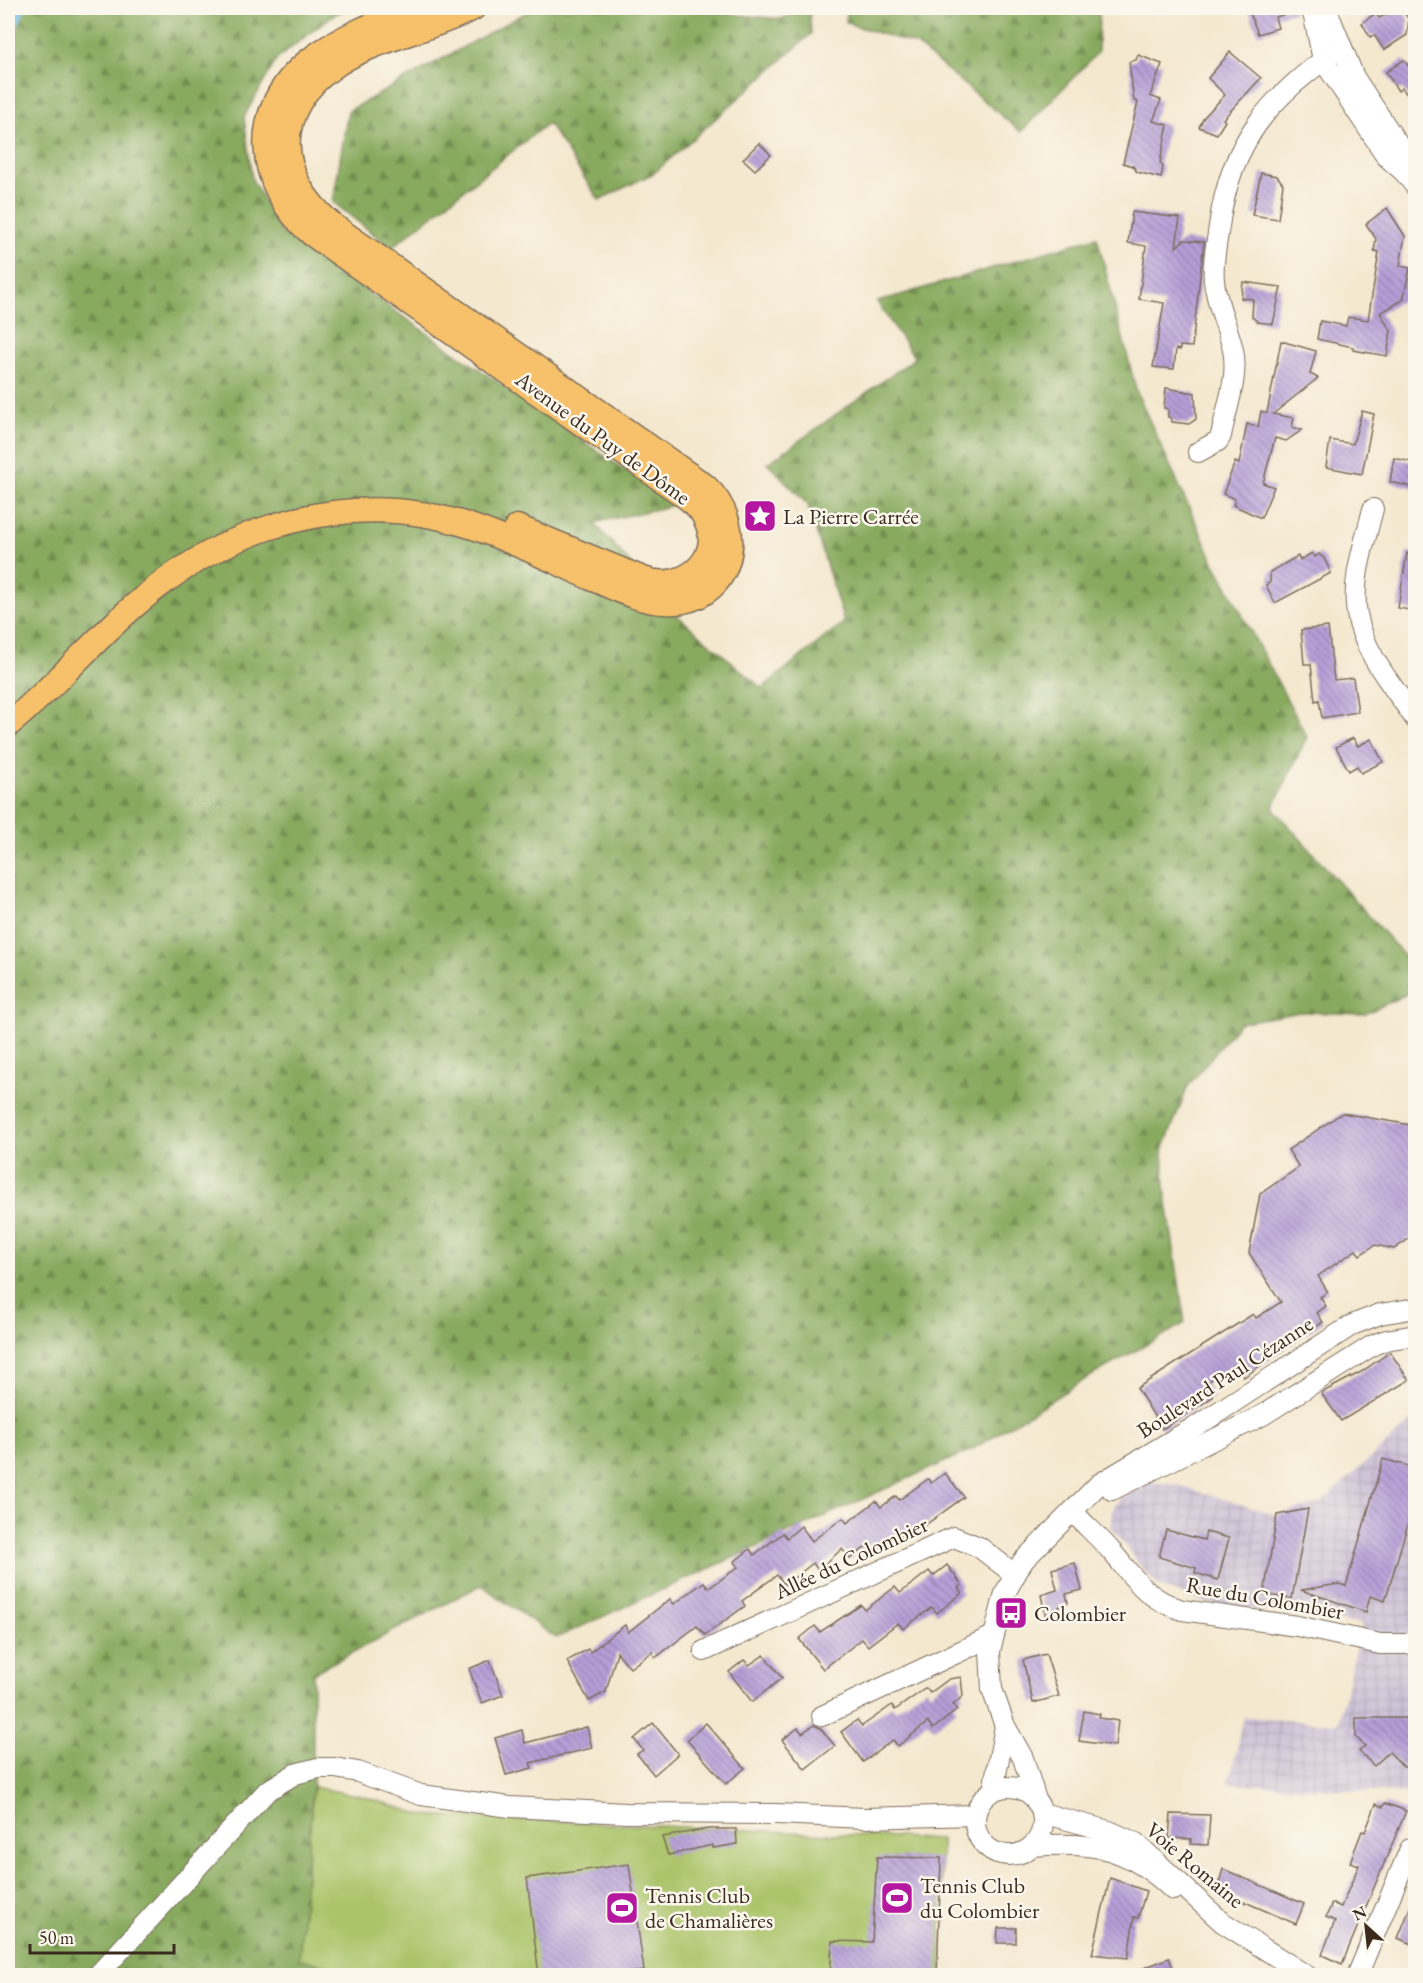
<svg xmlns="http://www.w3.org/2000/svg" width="1423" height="1983" font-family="'EB Garamond',serif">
<defs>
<pattern id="industrial-grid" width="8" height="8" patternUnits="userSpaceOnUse" patternTransform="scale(1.5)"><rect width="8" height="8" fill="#cbbfd5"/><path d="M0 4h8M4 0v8" fill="none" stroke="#afa4b6"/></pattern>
<pattern id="forest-firs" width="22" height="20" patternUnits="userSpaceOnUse" patternTransform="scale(1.5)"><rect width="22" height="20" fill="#88aa5e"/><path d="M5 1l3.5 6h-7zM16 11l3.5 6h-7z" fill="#708b4d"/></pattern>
<pattern id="building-back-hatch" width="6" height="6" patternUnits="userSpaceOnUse" patternTransform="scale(1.5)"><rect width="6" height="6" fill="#b59fd8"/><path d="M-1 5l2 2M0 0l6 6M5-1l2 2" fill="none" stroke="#9482af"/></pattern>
</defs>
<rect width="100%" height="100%" fill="#fbf7ec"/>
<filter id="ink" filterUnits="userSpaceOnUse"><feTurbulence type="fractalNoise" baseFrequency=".0167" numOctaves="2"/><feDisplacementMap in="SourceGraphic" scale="12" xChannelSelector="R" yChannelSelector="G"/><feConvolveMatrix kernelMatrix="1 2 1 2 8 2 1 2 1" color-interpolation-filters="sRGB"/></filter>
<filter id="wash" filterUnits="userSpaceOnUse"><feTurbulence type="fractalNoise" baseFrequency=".008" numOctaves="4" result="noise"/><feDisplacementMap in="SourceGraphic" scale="24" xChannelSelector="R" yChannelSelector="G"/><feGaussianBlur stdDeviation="1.35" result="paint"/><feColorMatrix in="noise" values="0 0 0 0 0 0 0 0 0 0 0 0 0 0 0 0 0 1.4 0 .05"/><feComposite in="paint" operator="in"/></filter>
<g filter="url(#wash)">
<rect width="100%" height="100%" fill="#f4e8cf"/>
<path fill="url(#industrial-grid)" d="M1415,1418V1794L1229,1783L1244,1717L1338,1724L1362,1624L1206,1603L1159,1586L1144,1571L1111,1527L1112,1511L1121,1497L1149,1482L1176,1485L1277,1515L1321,1503Z"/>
<path fill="#abc46a" stroke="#737744" stroke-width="1.5" d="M313,1787L362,1796L423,1815L941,1839V1975L365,1976L299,1959Z"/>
<g fill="url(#forest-firs)" stroke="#626a3e" stroke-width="1.5">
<path d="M8,8H350L333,15L277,59L244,117L252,179L281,232L675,505L594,523L679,617L762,688L844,622L808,505L768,463L915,358L877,302L1097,237L1137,393L1212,558L1307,737L1273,808L1415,968V990L1365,1014L1300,1012L1239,1023L1188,1086L1163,1150L1165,1189L1185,1323L1082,1381L971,1450L556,1638L481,1585L313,1673V1787L299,1959L365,1975L8,1976Z"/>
<path d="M534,8H670L781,19L809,8L811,34L654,173L599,200L548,123L391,248L333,202L348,111Z"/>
<path d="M847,8H1099L1098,52L1021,132L917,45L846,23Z"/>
</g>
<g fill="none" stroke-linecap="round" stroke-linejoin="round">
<path stroke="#71beeb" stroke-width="6" d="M8,39L23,8"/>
</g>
<g id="blocks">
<g fill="url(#building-back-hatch)">
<path d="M1248,8H1294V12L1275,17L1278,28L1258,34Z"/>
<path d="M1400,8L1409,19L1407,35L1384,50L1374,35L1370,37L1362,23L1376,13L1379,18Z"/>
<path d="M1230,52L1261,78L1223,119L1225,121L1217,134L1199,127L1204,117L1225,95L1208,78Z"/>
<path d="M1138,55L1162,64L1150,96L1161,100L1153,121L1168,125L1160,162L1163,167L1161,178L1137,172L1133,166L1123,163L1138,102L1134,101L1129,62L1136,60Z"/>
<path d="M1404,60L1410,68L1416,64V106L1402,88L1398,91L1386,72Z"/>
<path d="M759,143L771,155L755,170L743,159Z"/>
<path d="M1261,173L1277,176L1283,184L1278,219L1252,215Z"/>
<path d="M1387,208L1405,236L1400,266L1410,268L1403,300L1380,313L1391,331L1387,356L1353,350V347L1317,339L1320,321L1346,326L1348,317L1368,320L1379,252L1374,251L1376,239L1366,224Z"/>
<path d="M1132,212L1180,218L1176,247L1184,240L1204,242L1192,347L1180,346V350L1176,349L1174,369L1153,367L1164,303L1139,299L1146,246L1128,243Z"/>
<path d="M1243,282L1281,287L1273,324L1258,322L1252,317L1253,299L1241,298Z"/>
<path d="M1281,341L1316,351L1310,374L1318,378L1273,414L1294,418L1292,427L1302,430L1286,441L1275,438L1263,483L1274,487L1261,518L1233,505L1235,499L1223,494L1235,462L1239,464L1247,424L1258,427L1261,411L1267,413Z"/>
<path d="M1166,388L1195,393L1196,419L1189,424L1172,422L1171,418L1168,417V409L1164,408Z"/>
<path d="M1362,411L1374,414L1362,474L1326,467L1330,440L1353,444Z"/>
<path d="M1394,458L1416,463V488L1390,482Z"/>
<path d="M1312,553L1315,557L1319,554L1324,558L1331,573L1275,603L1266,585L1270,582V572L1298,556L1300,560Z"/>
<path d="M1407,553H1416V611L1398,608Z"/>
<path d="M1328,627L1334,680L1353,678L1358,712L1322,718L1319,700L1315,701L1311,664H1304L1301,630Z"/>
<path d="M1353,738L1358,746L1371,739L1383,762L1361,773L1357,766L1349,771L1336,747Z"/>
<path d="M1342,1113L1416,1126V1234L1394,1249L1375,1245L1360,1255L1356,1250L1318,1276L1328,1292L1320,1297L1326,1306L1317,1313L1323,1322L1244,1377L1235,1364L1205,1384L1213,1397L1162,1429L1137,1388L1253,1314L1256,1318L1281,1302L1249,1253L1260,1194L1299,1167L1288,1150Z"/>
<path d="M1390,1352L1409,1380L1341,1421L1321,1393L1361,1372Z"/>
<path d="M1383,1459L1416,1468V1496L1385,1601L1370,1596L1366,1612L1301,1590L1339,1584L1346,1586Z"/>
<path d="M945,1473L964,1497L910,1536L907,1531L878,1553L870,1544L850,1559L842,1549L818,1570L813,1563L785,1585L777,1575L742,1601L745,1606L705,1635L697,1626L655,1658L652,1652L630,1668L617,1652L606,1692L589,1701L567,1661L588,1649L590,1652L625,1625L628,1632L670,1599L674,1604L704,1582L709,1588L738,1567L734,1562L750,1549L754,1555L783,1533L787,1538L801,1526L812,1541L843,1518L847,1523L876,1501L881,1507L896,1496L899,1500L928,1479L931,1483Z"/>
<path d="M1308,1509L1292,1599L1264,1594L1277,1515Z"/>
<path d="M1166,1530L1204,1540L1206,1532L1229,1538L1218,1580L1195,1573L1196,1568L1159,1557Z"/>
<path d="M1075,1563L1082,1590L1066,1594L1068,1603L1059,1607L1061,1614L1046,1618L1041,1595L1057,1590L1052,1569Z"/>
<path d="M947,1565L962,1585L958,1588L962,1593L937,1613L932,1607L903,1629L898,1623L868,1646L862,1639L823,1669L799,1639L815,1626L820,1632L861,1605L865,1610L895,1587L900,1593L929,1571L933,1576Z"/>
<path d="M1046,1654L1059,1696L1033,1703L1023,1660Z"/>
<path d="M764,1655L782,1678L752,1702L729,1672L744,1660L749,1665Z"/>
<path d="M490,1660L503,1695L482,1703L469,1669Z"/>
<path d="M961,1677L963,1696L953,1705L957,1710L933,1729L928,1722L898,1746L893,1740L863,1762L841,1732L857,1720L862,1726L892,1705L895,1710L926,1688L930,1693L949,1679Z"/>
<path d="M1084,1711L1100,1714L1099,1718L1118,1721L1115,1746L1079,1741Z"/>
<path d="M1356,1718H1416V1767H1404L1389,1752L1374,1766L1359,1751L1365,1746L1356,1737Z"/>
<path d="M653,1723L678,1754L654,1775L637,1754L643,1750L634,1739Z"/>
<path d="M706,1723L745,1768L726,1784L687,1740Z"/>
<path d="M814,1725L820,1728L835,1746L805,1769L782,1740L798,1728L802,1733Z"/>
<path d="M587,1727L592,1748L530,1763L532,1768L506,1775L495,1738L522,1730L525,1743Z"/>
<path d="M1385,1803L1406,1811L1342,1964L1322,1955L1335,1921L1326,1917L1332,1903L1341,1907L1359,1865L1350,1862L1362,1831L1365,1832L1376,1804L1383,1807Z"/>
<path d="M1171,1814L1210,1815L1208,1845L1191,1844V1839L1169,1838Z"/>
<path d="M708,1829H736L737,1844L713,1848V1845L668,1855L662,1837Z"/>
<path d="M877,1857L941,1858L937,1976H830L832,1941L872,1942Z"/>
<path d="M629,1864L644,1971L628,1973L629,1976H539L527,1878Z"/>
<path d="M1223,1869L1304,1904L1296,1924L1217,1890Z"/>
<path d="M1110,1878L1146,1891L1138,1918L1134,1917L1128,1958L1092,1954Z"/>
<path d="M1415,1896H1416V1946L1398,1938Z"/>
<path d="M998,1928H1016V1943H997Z"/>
<path d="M1169,1958L1176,1976H1126V1975Z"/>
</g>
</g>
</g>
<g filter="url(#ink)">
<use href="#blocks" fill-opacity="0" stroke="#7c6c5c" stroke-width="1.5"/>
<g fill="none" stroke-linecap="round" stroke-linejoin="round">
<defs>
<g id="minor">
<path d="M1312,8L1323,60L1387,157L1404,172L1416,187"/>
<path d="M1326,8L1354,77L1416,172"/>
<path d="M1198,452L1218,441L1221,436C1226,409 1239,377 1233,350C1228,327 1216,304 1214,280C1212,262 1217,243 1219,226C1231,138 1271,97 1340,48"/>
<path d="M1373,509C1365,542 1351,580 1357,614C1364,654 1394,687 1416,720"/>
<path d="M1112,1490L1263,1415L1373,1345L1386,1340L1416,1335"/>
<path d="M1073,1512C1086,1526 1100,1538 1112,1552C1136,1580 1145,1598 1182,1610L1297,1626L1380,1644H1416"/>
<path d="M704,1651L954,1537L979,1547L1014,1574"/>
<path d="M822,1716L993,1636"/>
<circle cx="1009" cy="1821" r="34"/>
<path d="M993,1791L1005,1726"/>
<path d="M1037,1803L1023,1758L1005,1726L992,1689L990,1651L1005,1593L1023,1561L1099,1484L1206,1420L1352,1325L1380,1314L1416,1308"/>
<path d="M1042,1813L1109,1831L1136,1843L1222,1922L1307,1976"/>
<path d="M1033,1846C1092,1841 1128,1847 1173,1890"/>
<path d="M97,1976L267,1791L295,1774L318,1768H335L358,1772L421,1795L510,1807L626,1813L777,1814L864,1818L975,1815"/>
<path d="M1357,1976L1410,1849"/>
</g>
<g id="major">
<path d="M417,8C379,22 341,36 310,60C247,109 256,186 312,234L685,496C692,502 700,507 704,516C728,558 683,594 643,579L517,527"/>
<path d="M8,725C53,688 90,644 134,606C227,524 354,486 473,527C514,541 552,560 591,578C615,588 638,601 664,602C732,606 751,529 705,486L335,227C274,179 269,109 337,64C374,39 431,30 473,8"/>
</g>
</defs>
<use href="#minor" stroke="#7c6c5c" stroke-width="22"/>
<use href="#major" stroke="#7c6c5c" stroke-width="27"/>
<use href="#minor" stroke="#fff" stroke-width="20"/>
<use href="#major" stroke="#f6c16b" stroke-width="24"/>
</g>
</g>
<defs>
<symbol id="sight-square" viewBox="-11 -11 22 22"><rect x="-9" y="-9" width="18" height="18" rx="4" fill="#b5179e" stroke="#fbf7ec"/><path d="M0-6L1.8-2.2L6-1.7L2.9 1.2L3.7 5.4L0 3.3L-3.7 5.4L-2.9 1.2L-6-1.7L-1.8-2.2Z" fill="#fff"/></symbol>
<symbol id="bus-square" viewBox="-11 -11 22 22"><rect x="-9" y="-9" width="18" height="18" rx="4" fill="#b5179e" stroke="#fbf7ec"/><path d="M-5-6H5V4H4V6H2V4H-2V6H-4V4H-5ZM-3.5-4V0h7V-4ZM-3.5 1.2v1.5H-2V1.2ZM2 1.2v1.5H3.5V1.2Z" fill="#fff"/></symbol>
<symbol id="stadium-square" viewBox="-11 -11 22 22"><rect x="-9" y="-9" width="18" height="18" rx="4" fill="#b5179e" stroke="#fbf7ec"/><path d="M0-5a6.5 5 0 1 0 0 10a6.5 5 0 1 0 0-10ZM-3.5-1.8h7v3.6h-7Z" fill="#fff"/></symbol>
</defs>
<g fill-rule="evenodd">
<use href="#sight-square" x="741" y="497" width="38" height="38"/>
<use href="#bus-square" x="992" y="1594" width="38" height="38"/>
<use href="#stadium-square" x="878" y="1879" width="38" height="38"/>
<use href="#stadium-square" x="603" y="1889" width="38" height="38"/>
</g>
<g text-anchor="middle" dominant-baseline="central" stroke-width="5" stroke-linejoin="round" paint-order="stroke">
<g font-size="22" fill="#3b2a1e" stroke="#fbf7ec">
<text transform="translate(603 438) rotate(36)">Avenue du Puy de Dôme</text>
<text transform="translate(1225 1377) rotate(-33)">Boulevard Paul Cézanne</text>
<text transform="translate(851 1558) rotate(-25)">Allée du Colombier</text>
<text transform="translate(1265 1598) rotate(10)">Rue du Colombier</text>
<text transform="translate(1195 1865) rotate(40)">Voie Romaine</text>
</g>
<g font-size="22" fill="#3b2a1e" stroke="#fbf7ec" text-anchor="start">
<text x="783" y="516">La Pierre Carrée</text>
<text x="1034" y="1613">Colombier</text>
<text x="920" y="1885">Tennis Club<tspan x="920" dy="25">du Colombier</tspan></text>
<text x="645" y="1895">Tennis Club<tspan x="645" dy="25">de Chamalières</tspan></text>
</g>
</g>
<rect width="1423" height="1983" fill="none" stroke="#fbf7ec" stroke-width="30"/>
<g transform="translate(1366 1926) rotate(333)" stroke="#fbf7ec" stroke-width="4.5" paint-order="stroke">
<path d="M0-4.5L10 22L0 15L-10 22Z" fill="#3b2a1e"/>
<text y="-9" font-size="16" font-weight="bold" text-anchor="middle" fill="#3b2a1e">N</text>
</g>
<path d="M30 1944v9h144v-9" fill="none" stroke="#3b2a1e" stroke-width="3"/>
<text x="39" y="1944" font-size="18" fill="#3b2a1e" stroke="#fbf7ec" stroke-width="4.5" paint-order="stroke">50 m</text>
</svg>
